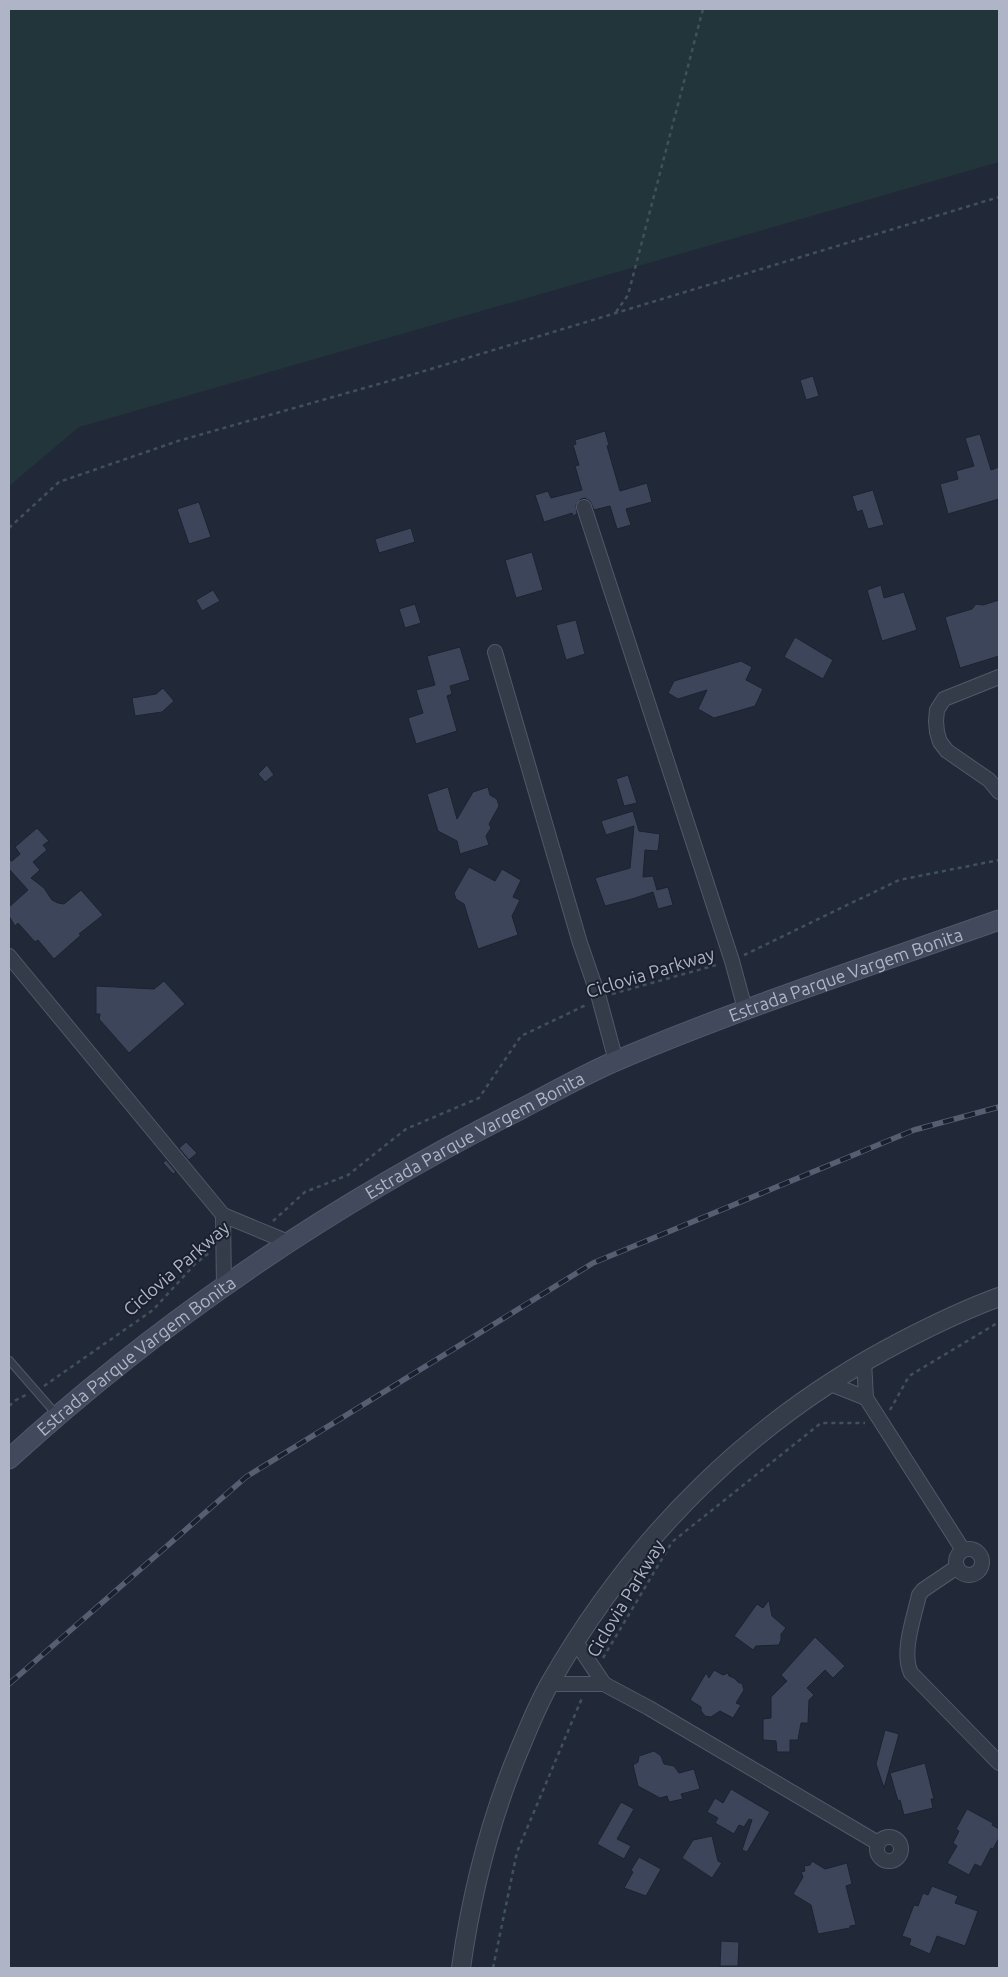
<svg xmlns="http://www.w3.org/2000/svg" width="1008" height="1977" font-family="Ubuntu,sans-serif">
<rect width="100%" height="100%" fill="#212939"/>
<path fill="#22353a" d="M9,9H999V162L79,427L9,486Z"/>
<g fill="#3c4559" stroke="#1c2230">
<path d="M813,376L819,396L806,400L800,380Z"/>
<path d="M605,431L609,445L607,446L620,491L647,483L652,502L626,509L631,525L617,529L610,506L594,510L590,501L585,498L581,499L576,505L577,514L573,516L572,513L544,522L535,495L548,491L551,498L582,490L575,466L579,465L573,445L576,444L575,440Z"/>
<path d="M980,434L991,470L999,467V499L948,514L940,484L958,479L956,471L974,466L965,438Z"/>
<path d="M873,490L884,525L868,529L862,510L857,512L852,496Z"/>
<path d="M199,502L211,537L189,544L177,509Z"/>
<path d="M411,528L415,542L379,553L375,539Z"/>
<path d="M532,552L543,590L516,598L505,560Z"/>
<path d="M881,585L884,598L904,592L917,630L882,641L867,590Z"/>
<path d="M213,590L220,601L202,611L196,600Z"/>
<path d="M999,600V656L960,668L945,617L972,609L976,604L983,605Z"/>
<path d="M415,604L421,623L405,628L399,609Z"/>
<path d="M576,620L585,654L566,660L556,625Z"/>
<path d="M795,637L833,660L823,679L784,657Z"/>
<path d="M460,647L470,680L450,686L452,694L447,696L457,731L416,744L408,718L423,713L416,690L435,685L427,656Z"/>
<path d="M741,661L752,667L746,680L763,689L755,706L714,718L698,709L707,690L678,699L668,693L674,681Z"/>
<path d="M163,688L174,701L162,712L135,716L132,698L156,694Z"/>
<path d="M267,765L274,775L265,782L258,774Z"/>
<path d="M628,775L637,803L624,806L616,779Z"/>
<path d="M448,787L457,819L473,792L488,787L490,795L497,799L499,806L489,824L491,828L486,836L489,845L460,854L457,841L438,831L427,794Z"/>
<path d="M633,811L639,831L660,834L658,851L645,850L643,877L653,876L657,890L668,887L673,905L658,909L653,892L632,899L605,906L595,878L630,868L634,826L606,835L601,821Z"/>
<path d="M37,828L49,841L43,845L47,850L33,862L40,870L31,878L44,888L52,900L58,903L64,904L81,890L103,915L79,934L81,935L54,959L38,940L35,942L18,923L15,926L9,916V907L28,890L9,869V861L10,860L12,861L20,854L15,847Z"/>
<path d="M469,867L495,881L502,869L521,880L513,897L520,900L512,916L518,935L478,949L464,904L456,899L454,893Z"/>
<path d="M164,981L185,1004L129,1053L99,1019L100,1014H96V986L154,989Z"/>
<path d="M186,1142L197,1153L189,1160L179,1148Z"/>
<path d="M166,1160L176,1172L173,1174L163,1163Z"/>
<path d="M769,1600L772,1616L786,1628L781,1634V1640L779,1645L756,1646L753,1650L734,1636L757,1604L763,1608Z"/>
<path d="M815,1637L845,1666L833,1678L825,1670L807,1688L814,1695L809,1700L808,1723H801L798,1740H790V1752H777L776,1741L763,1740V1719L771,1718V1697L787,1681L781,1675Z"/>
<path d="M714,1670L723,1675L728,1673L729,1676L734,1678L739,1683H742L744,1690L736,1703L741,1705L733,1718L720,1711L711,1717L705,1716L701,1711V1707L690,1700L706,1673L709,1678Z"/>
<path d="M885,1730L899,1734L884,1788L876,1764Z"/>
<path d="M654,1751L661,1756L664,1764L674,1766L679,1773L694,1769L700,1789L681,1794L683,1799L669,1802L667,1796L660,1798L638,1786L633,1765L638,1762L639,1756Z"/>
<path d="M925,1763L934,1799H931L933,1808L904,1815L900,1800L898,1801L890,1773Z"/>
<path d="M731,1789L770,1812L747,1852L742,1850L752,1820L749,1819L744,1827L739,1825L734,1834L715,1823L718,1818L707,1812L715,1798L723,1803Z"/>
<path d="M621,1802L634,1809L617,1839L631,1846L624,1859L597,1844Z"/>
<path d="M967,1809L993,1823L992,1825L999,1829V1838L993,1849L991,1848L981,1867L975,1864L969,1875L947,1863L957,1846L953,1843L959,1831L956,1829Z"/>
<path d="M712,1836L718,1861L722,1863L712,1878L682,1858L693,1840Z"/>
<path d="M639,1857L661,1869L646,1896L624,1888L633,1872L631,1870Z"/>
<path d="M812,1861L825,1869L847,1863L852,1884L846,1886L856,1925L850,1926V1928L818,1934L811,1905L793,1894L803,1877L801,1872L805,1871L804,1866L810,1865Z"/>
<path d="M932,1886L958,1896L955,1903L978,1911L965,1946L937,1936L930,1954L909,1945L911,1939L902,1936L914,1905L918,1906L923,1893L928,1895Z"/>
<path d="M721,1941L739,1942L738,1966H720Z"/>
</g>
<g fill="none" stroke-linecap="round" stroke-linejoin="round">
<defs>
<path id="service" d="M9,1360L57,1415"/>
<g id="minor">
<path d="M584,507L732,961L745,1009"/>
<path d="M495,652L580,943L599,998L616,1061"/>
<path d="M999,677L944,699L937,710L936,721L937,732L940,742L947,751L989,780L999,792"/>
<path d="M9,956L223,1215L288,1242"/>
<path d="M223,1215L224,1287"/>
<path d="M864,1361L866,1398L963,1550"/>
<path d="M828,1383L866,1398"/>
<circle cx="969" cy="1562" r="13"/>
<path d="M957,1567L923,1590L919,1595C914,1618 901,1652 911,1673L999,1763"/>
<path d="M576,1642L604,1684"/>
<path d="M549,1684H604L649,1708L878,1843"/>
<circle cx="889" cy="1849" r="12"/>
</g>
<path id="tertiary" d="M461,1968C472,1889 491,1815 523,1741C531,1722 539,1702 550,1683C634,1536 753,1418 904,1340C935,1324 966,1309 999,1297"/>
<g id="secondary">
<path id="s1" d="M9,1459C162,1319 336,1202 521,1109C554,1092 585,1074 618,1060C743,1007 872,965 999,920"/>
</g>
</defs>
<use href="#service" stroke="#525867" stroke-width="9"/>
<use href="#minor" stroke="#525867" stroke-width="16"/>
<use href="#tertiary" stroke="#525867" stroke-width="20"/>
<use href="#secondary" stroke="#525867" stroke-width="21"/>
<g stroke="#405258" stroke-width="2.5" stroke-dasharray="4 4" stroke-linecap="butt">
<path d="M616,312L628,295L703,9"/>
<path d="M9,528L59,482L178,441L421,372L999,197"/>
<path d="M744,955L899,880L999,860"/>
<path d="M612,994L720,964"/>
<path d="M273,1221L305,1192L348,1175L406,1129L479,1098L521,1036L586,1005"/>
<path d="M44,1386L153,1310L195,1264L210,1252"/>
<path d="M9,1406L16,1400L26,1395"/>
<path d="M890,1410L909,1376L999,1322"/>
<path d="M603,1658L672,1542L821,1423H865"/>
<path d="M493,1968L517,1852L582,1698"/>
</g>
<use href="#service" stroke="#343b49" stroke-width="7"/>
<use href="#minor" stroke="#343b49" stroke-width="14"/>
<use href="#tertiary" stroke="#343b49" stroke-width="18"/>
<use href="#secondary" stroke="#42495d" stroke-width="19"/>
<defs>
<path id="rail" d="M9,1684L246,1477L593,1263L914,1130L999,1107"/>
</defs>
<use href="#rail" stroke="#565e71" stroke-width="5.5"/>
<use href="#rail" stroke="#1a202e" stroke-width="4" stroke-dasharray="11" stroke-linecap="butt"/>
</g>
<g text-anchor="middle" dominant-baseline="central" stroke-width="4" stroke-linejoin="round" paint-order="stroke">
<g font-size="18" fill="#afb5c6" stroke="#1a202e">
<text transform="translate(650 972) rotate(-17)">Ciclovia Parkway</text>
<text stroke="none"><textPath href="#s1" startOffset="974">Estrada Parque Vargem Bonita</textPath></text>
<text stroke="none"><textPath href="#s1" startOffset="569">Estrada Parque Vargem Bonita</textPath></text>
<text transform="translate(176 1268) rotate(-41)">Ciclovia Parkway</text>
<text stroke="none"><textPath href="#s1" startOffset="164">Estrada Parque Vargem Bonita</textPath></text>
<text transform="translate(625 1598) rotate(-59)">Ciclovia Parkway</text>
</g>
</g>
<rect width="1008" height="1977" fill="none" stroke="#afb5c6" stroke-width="20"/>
</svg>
